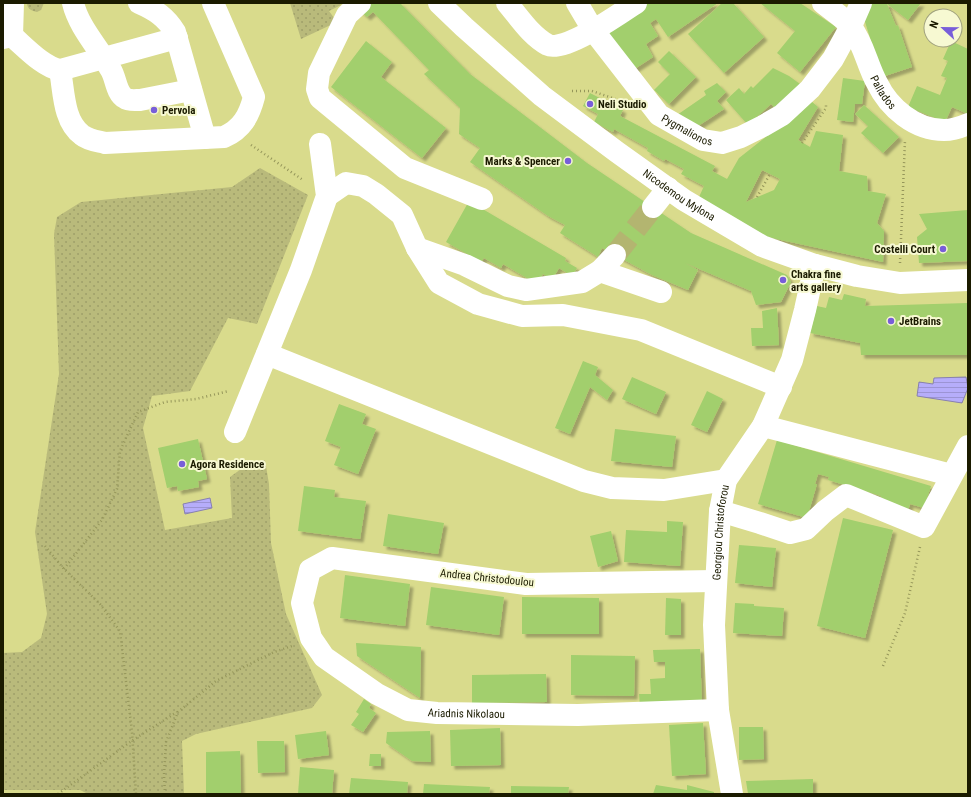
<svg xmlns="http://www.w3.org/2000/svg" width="971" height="797" font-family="'Roboto Condensed',sans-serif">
<defs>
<pattern id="green-dots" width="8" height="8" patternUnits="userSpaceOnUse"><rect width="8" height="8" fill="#b9ba7b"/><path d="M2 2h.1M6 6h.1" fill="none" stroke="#9e9f69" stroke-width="1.8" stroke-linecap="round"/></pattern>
<pattern id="water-rules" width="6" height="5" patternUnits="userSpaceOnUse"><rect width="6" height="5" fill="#b6adfa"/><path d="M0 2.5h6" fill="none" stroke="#9c94d4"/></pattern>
<filter id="shadow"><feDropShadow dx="3.5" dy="3.5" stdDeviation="1" flood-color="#0004"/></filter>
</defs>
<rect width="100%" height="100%" fill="#d9db8c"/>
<g fill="url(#green-dots)">
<path d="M27,3H44L41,10L37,12C32,11 27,9 27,3Z"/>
<path d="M290,3H339L341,5L329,11L337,22L301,39Z"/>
<path d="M260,168L308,195L257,324L228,318L190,391L152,396L143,428L165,530L232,518L230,477L248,464L265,460L269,484L271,543L286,614L322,695L312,708L196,734L182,741L184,794H88L80,790H3V653L22,652L41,638L47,614L35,532L59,374L54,234L57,217L81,202L232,187Z"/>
</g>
<g fill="url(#water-rules)" stroke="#8881af">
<path d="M966,377L968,388L962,403L917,396L919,382L933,384L934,378Z"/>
<path d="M210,498L212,508L185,514L183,504Z"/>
</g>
<g fill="#a2cf6d" fill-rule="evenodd" filter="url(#shadow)">
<path d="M364,3H400L470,74L587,163L691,233L787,275L791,282L781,302L756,305L751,291L685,263L698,270L688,290L652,275L602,248L598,257L560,233L565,225L548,216L470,162L480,148L459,134L460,108L424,74L429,70L373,12L367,17L357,8Z"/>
<path d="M646,3H718L668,37L656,19L650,23L658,36L646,44L653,57L630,72L608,33Z"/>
<path d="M722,3H733L764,37L724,73L688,34Z"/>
<path d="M760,3H800L836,27L800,72L777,53L795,31Z"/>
<path d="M866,3H921L908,20L887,4L896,26L898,25L912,67L882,77L862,12Z"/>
<path d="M366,41L392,62L381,77L446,128L422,158L331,87Z"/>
<path d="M951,41L968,49V114L952,107L945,122L908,107L917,86L940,95L947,78L941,76L948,61L943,59Z"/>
<path d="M669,51L696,77L669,104L654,90L670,74L658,62Z"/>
<path d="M773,68L789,76L800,84L775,108L771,104L748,125L726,100L739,88L744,94L751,86L753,88Z"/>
<path d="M843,78L865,81L862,104H855L853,122L837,120Z"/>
<path d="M717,83L726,92L717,101L724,109L692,130L677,115L706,95L704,91Z"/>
<path d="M590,93L623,110L620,116L715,166L709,176L712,171L727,179L739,158L811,101L818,107L798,140L810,147L816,131L843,135L839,171L867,176L868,191L886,194L877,223L884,231L883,262L767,237L699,197L704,186L681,174L684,169L665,159L664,161L647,151L648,148L614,129L613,132L594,122L598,114L583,106ZM762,170L780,179L774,190L746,202Z"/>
<path d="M864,105L899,137L883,153L861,133L868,126L855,114Z"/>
<path d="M469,201L566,258L565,261L577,268L572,276L559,268L552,280L543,274L537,284L503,264L501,268L484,258L481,262L446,242Z"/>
<path d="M968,210V261L919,263L917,237L927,229L919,214Z"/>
<path d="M844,294L866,299L865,306L968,303V355H861L860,343L810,333L817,306L826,308L829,297L842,300Z"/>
<path d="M777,308L779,345L752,346L751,328H763L762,311Z"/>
<path d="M583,361L598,367L595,375L613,390L607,400L590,387L570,434L555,428Z"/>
<path d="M632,377L666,392L656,414L622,399Z"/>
<path d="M707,391L723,399L707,432L691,425Z"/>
<path d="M339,404L366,414L362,424L376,429L358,474L334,465L341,447L325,441Z"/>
<path d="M615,429L676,436L672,467L611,461Z"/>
<path d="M198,439L207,479L198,481L199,487L178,491L177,486L167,488L158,448Z"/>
<path d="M777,440L931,486L924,508L910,504L908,511L880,502L881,496L828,480L829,477L818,474L815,484H817L807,518L758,504Z"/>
<path d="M304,486L335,490L334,497L366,501L360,539L298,531Z"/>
<path d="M388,514L444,523L438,554L383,546Z"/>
<path d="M843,518L893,530L865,638L817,626Z"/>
<path d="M667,521L683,522L680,566L624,562L626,530L667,532Z"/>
<path d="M611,531L618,561L598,567L590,536Z"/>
<path d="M739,545L776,548L772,587L735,583Z"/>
<path d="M345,575L410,584L405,626L340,618Z"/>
<path d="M431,587L504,597L499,635L426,625Z"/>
<path d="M522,597L599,598V634H522Z"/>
<path d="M666,598L681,599V635H665Z"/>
<path d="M735,603L754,604V606L784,608L782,636L733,633Z"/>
<path d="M356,643L421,647L420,698L357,656Z"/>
<path d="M700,649L702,706L640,708L639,694H651L650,679L665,678V662H654L653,650Z"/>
<path d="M571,655L635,656L634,696L571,695Z"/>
<path d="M546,674L547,702L472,703V675Z"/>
<path d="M364,699L371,704L369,708L376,713L363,732L351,725L359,714L356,712Z"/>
<path d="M703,723L706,774L672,776L669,725Z"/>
<path d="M739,727H763L764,759L739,760Z"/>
<path d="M500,728L501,765L451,766L450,730Z"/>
<path d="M326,731L329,755L298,759L295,735Z"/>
<path d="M430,731L431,762L412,761L386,743L387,732Z"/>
<path d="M257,741H284L285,772L258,773Z"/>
<path d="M240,751L241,794H206V752Z"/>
<path d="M370,754H381V766H369Z"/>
<path d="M300,767L334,770L332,794H298Z"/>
<path d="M351,778L408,782L407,794H349Z"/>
<path d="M813,779V794H748L746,781Z"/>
<path d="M424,784L490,787L489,794H423Z"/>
<path d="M656,785L687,790V785L714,792V794H653Z"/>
<path d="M511,786L569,787L568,794H511Z"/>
</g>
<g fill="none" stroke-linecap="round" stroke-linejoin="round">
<path stroke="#b3b570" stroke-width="22" stroke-dasharray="22 11" stroke-linecap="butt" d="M615,255L653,207"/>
<g stroke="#95965a" stroke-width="2.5" stroke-dasharray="1 3" stroke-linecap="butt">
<path d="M572,91H592L621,101"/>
<path d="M802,143L826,108V103"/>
<path d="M251,145L303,180"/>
<path d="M757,197L770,174"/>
<path d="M900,263L905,140"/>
<path d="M45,546L64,569L100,604L120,631L132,732L136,794"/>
<path d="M64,569L102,520L117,489L120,451L138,412L165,402L196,399L229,391"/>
<path d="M883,666L905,613L920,547"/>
<path d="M58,794L133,740L177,712"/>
<path d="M165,794L164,775L166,742L178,712L216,681L274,652L292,646"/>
</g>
<g stroke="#fff" stroke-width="22">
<path d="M73,3C79,28 99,48 111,70C116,78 116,93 125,98C129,101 135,100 140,100L191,90"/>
<path d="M139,3C155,10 166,17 175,32L205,138"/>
<path d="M360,3L347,15L319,73L317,89L320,98L405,168L482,199"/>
<path d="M507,3C519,17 531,36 548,45C564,53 621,13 636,3"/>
<path id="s1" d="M577,3L593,30L659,115L703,140L722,143L741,137L763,126L782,115L810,89L833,59L851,26L861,3"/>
<path id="s2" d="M823,3C831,10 845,18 851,27C864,44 867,65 877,83C889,108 915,130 944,130C951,130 961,127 968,124"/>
<path d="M12,36C25,47 43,67 60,70L177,38"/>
<path d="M3,38L12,36L13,3"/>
<path d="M60,70C64,91 63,121 82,135C88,140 97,141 105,143L224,137C242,129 249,116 254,97L213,3"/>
<path d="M327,196L346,183L363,186L376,194L402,215L417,248L439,283L478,304L522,316L563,315L641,330L781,387"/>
<path d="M653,207L668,188"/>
<path d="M417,248L465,265L508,286L526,290L582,282L600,271L661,292"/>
<path d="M600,271L615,255"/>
<path d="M267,354L584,481L612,488L664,490L726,480"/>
<path d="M763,426L951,475"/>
<path d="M235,432L301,270L327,196L320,144"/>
<path d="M720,511L760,523L790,533L806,529L825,511L846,495L924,527L968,446"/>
<path id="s3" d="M715,581L526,584L332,558L310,570L302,603L311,638L324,657L377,694L408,710L437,713L578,715L718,710"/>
<path id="s4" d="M732,794L718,710L714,625L720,511L726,480L763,426L792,360L805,310L815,265"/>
</g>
<path stroke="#fff" stroke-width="22" id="s5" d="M439,3L464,27L542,96L617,152L684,200L762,246L815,265L857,276L900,283L968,280"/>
</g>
<g fill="#785ed9" stroke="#f7f9d2" stroke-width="1.5">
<circle cx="590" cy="104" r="4"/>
<circle cx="154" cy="110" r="4"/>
<circle cx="568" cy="161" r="4"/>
<circle cx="943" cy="249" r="4"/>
<circle cx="783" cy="280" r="4"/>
<circle cx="891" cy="321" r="4"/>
<circle cx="182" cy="464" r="4"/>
</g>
<g text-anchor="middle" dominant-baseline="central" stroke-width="4" stroke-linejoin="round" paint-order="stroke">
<g font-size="11" fill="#1b1b00" stroke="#f7f9d2">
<text stroke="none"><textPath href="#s2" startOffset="110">Pallados</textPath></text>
<text stroke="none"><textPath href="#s1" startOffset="171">Pygmalionos</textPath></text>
<text stroke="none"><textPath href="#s5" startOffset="308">Nicodemou Mylona</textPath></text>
<text stroke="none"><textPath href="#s4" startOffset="263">Georgiou Christoforou</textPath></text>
<text transform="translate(487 578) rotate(6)">Andrea Christodoulou</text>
<text stroke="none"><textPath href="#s3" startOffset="661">Ariadnis Nikolaou</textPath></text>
</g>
<g font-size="11" font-weight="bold" fill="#1b1b00" stroke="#f7f9d2" text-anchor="start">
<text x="598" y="104">Neli Studio</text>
<text x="162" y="110">Pervola</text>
<text x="560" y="161" text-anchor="end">Marks &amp; Spencer</text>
<text x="935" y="249" text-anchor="end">Costelli Court</text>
<text x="791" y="274">Chakra fine<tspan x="791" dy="13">arts gallery</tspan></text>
<text x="899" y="321">JetBrains</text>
<text x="190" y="464">Agora Residence</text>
</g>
</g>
<rect width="971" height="797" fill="none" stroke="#1b1b00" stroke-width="8"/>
<g transform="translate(943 28) rotate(292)"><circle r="19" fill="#f7f9d2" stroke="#9fa07e"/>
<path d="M0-3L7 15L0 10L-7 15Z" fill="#785ed9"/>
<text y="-6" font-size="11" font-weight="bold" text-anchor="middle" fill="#1b1b00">N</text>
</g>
</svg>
